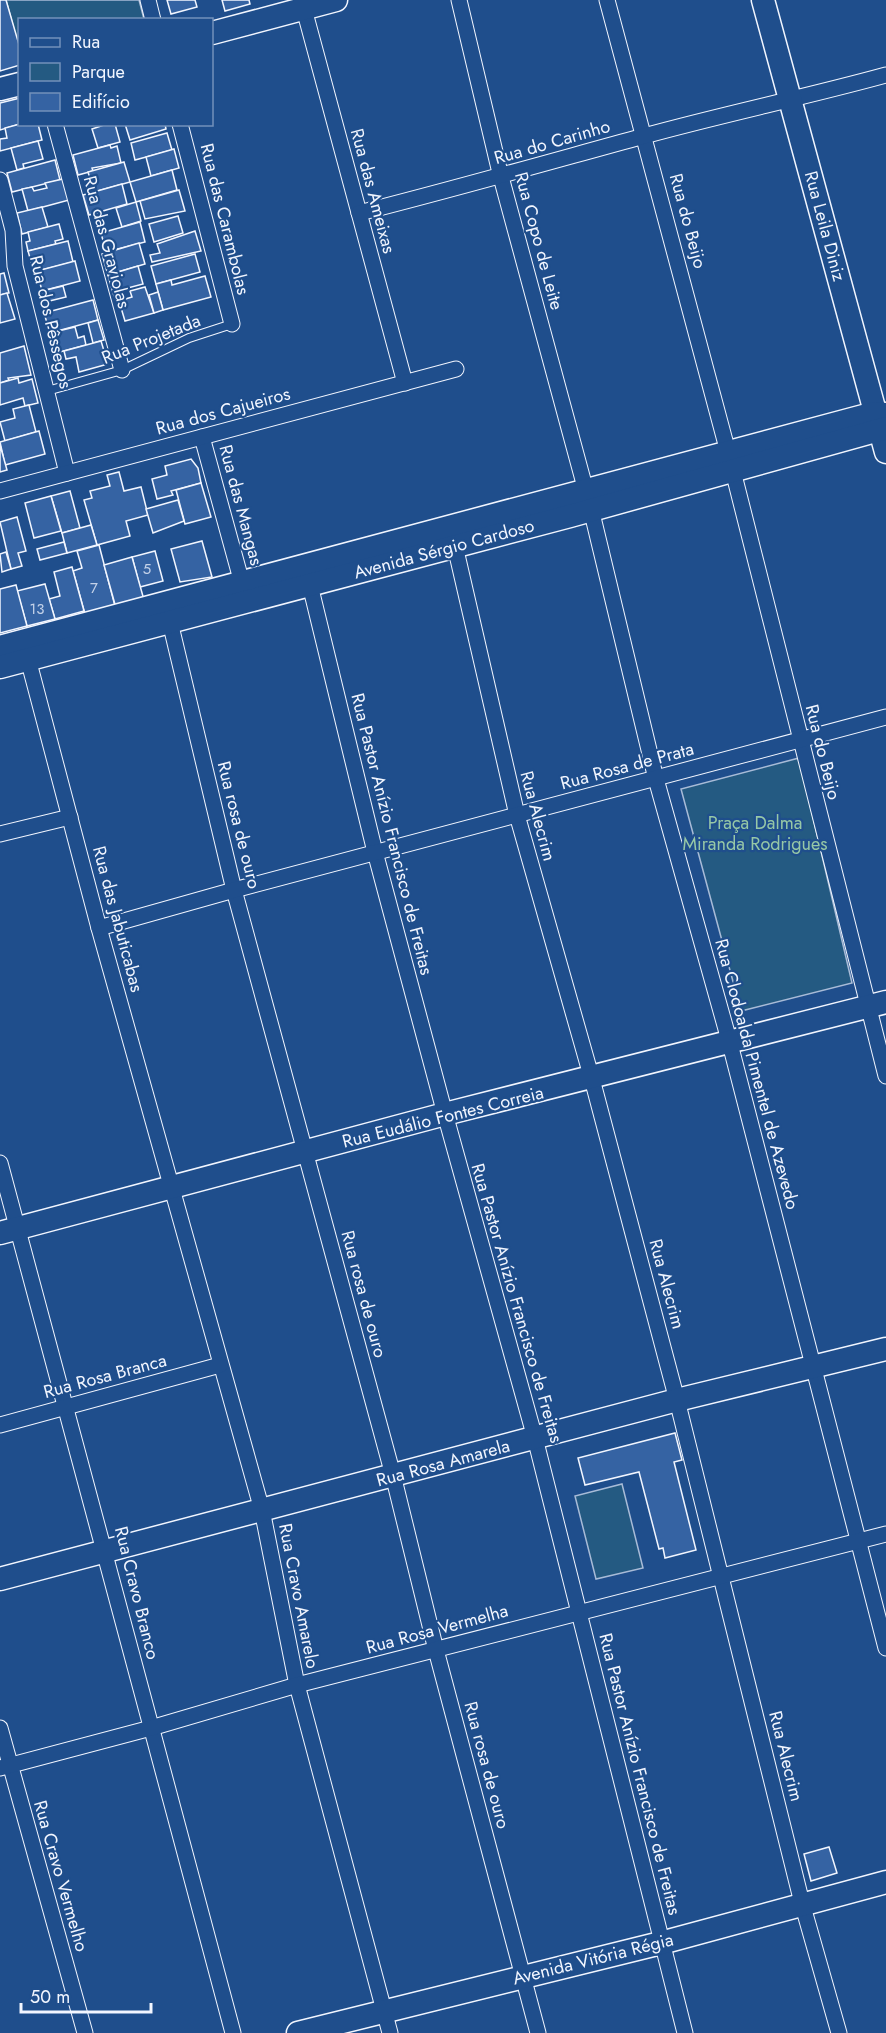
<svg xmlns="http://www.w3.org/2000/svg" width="886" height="2033" font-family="Jost,sans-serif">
<rect width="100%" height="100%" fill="#1f4e8c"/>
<g fill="#245a82" stroke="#a8bbd7" stroke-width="1.5">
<path d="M6,0H139L144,19L20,20L19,48Z"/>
<path d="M799,758L852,983L741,1011L681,789Z"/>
<path d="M622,1484L643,1568L596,1579L575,1496Z"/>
</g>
<g fill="#3563a3" stroke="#f2f6ff" stroke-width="1.5">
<path d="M0,0H6L20,48V65L0,71Z"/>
<path d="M167,0H195L197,7L171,14Z"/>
<path d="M222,0H249L250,4L225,11Z"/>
<path d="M20,98V124L0,130V103Z"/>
<path d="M20,124H38L42,140L0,151V139L7,138L5,128Z"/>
<path d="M107,124H115L120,142L98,148L92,129Z"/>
<path d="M125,124H165L166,129L130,140Z"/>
<path d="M167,133L172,150L135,160L131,143Z"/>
<path d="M38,141L43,159L23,164L24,168L17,170L11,148Z"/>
<path d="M110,145L111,148L117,146L121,163L92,168L93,171L78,175L73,155Z"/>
<path d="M174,149L179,168L151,176L146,157Z"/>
<path d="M55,160L60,180L12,192L7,173Z"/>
<path d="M124,162L130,182L94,192L88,172Z"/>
<path d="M172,170L177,190L136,202L130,182Z"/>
<path d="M63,179L69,200L28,211L22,189L32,187L34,191L47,188L45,183Z"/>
<path d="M122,184L127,204L89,215L83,195Z"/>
<path d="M179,190L185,211L145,219L140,201Z"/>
<path d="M136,202L141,221L122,227L116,208Z"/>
<path d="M42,207L48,227L22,234L17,213Z"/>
<path d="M178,216L183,233L154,242L149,224Z"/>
<path d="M140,222L145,242L106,252L101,233Z"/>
<path d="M59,224L63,239L55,241L56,244L28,251L26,242L30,241L28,232Z"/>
<path d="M195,231L201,251L152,262L150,255L160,253L157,244Z"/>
<path d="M68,241L73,262L34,272L28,251Z"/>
<path d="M139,243L145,264L108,275L102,254Z"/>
<path d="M195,254L200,272L156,284L151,266Z"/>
<path d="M75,261L80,281L42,291L37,271Z"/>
<path d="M138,266L143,284L120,290L121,294L114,296L108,275Z"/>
<path d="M4,273L9,293L0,295V274Z"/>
<path d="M205,276L211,297L163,310L156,284L171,280L172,285Z"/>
<path d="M63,286L66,297L41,303L38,292Z"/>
<path d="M145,287L154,313L125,321L119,301L132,297L130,291Z"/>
<path d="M158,292L163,310L154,313L149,295Z"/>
<path d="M7,293L15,319L0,323V295Z"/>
<path d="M93,300L98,320L50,333L44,313Z"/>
<path d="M98,320L104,340L93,343L88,323Z"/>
<path d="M75,327L78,338L84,336L86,345L52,354L50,333Z"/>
<path d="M101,341L108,364L79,372L76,357L66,359L64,351Z"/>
<path d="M24,346L31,375L8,378L9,380L0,383V353Z"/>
<path d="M18,378L19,383L32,379L38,403L25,406L23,398L0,405V383Z"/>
<path d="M29,405L36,432L5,441L0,422L15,418L13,409Z"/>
<path d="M39,431L45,454L5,465L0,442Z"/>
<path d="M0,445L7,470L0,472Z"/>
<path d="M191,459L198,468L201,483L171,491L173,495L157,499L152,479L167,475L165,466Z"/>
<path d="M119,472L124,491L141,487L148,515L126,521L130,536L97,545L84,500L92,498L90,491L110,486L107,475Z"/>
<path d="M201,483L211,517L185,524L176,490Z"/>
<path d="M70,491L80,528L62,533L51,496Z"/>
<path d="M51,496L61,531L34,538L25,503Z"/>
<path d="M178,500L184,521L153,533L146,509Z"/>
<path d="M17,517L26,551L18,553L22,566L11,569L0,522Z"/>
<path d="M91,525L97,545L67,553L62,533Z"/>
<path d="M202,541L212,577L180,582L171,549Z"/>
<path d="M64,542L67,553L40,560L37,549Z"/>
<path d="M99,545L115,606L85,614L73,571L82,568L77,551Z"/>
<path d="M155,551L163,581L140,587L132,557Z"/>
<path d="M6,552L11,569L2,572L0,554Z"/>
<path d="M132,557L144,600L116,608L104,565Z"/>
<path d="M72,567L84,611L55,619L49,599L60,596L54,572Z"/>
<path d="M45,584L55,619L27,626L17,591Z"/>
<path d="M16,585L27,626L0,633V589Z"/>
<path d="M675,1433L682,1460L674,1462L696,1550L665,1558L663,1548L659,1549L639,1472L585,1485L578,1458Z"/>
<path d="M829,1847L837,1873L811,1881L804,1854Z"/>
</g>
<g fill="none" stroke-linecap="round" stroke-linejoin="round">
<defs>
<path id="lane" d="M47,391L122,370L189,338L232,324"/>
<g id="street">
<path d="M148,0L153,20"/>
<path d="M459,0L501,177L586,491"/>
<path d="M607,0L728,452"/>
<path d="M304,9L405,383"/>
<path d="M55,124L122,370"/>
<path d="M180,124L232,324"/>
<path d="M0,180L13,230L15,266L67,473"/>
<path d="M359,213C454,189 549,162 644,136C724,114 806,97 886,75"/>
<path d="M202,437L242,583"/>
<path d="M733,471L886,1076"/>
<path d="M0,491L456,369"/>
<path d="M591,509L656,779L729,1040L886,1648"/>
<path d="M455,546L517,815L592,1079L677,1400L802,1903L839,2033"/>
<path d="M310,585L375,852L445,1114L535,1438L685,2033"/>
<path d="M170,622L234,890L393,1475L436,1650L538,2033"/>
<path d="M28,659L99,928L262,1510L297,1685L390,2033"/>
<path d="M0,834L70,817"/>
<path d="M99,928L234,890L886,717"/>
<path d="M0,1163C80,1452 155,1743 233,2033"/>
<path d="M0,1425L220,1365"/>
<path d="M0,1728L85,2033"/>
<path d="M0,1768L151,1728L297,1685L886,1534"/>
</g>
<g id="secondary">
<path d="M763,0L886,452"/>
<path d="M212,33L336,0"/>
<path d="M0,89L20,84"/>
<path d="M0,647L856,418L875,413L886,414"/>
<path d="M0,667L570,516L886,428"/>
<path d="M0,1233L445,1114L886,1002"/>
<path d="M0,1579L677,1400L886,1349"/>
<path d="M298,2033L661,1943L886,1882"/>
</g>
</defs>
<use href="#lane" stroke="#f2f6ff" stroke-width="10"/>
<use href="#street" stroke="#f2f6ff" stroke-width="17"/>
<use href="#secondary" stroke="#f2f6ff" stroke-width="25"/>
<use href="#lane" stroke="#1f4e8c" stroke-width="8"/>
<use href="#street" stroke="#1f4e8c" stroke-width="15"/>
<use href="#secondary" stroke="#1f4e8c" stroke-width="22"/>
</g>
<g text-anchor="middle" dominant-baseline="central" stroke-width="4.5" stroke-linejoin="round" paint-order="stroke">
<g font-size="15" fill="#c3d1e8">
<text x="147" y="569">5</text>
<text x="94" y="588">7</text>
<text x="37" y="609">13</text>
</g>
<g font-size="18" fill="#f2f6ff" stroke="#1f4e8c">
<text transform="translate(552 142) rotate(-16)">Rua do Carinho</text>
<text transform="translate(373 191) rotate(75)">Rua das Ameixas</text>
<text transform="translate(225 219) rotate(76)">Rua das Carambolas</text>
<text transform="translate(688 221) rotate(75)">Rua do Beijo</text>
<text transform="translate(825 226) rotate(75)">Rua Leila Diniz</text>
<text transform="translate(539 241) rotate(75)">Rua Copo de Leite</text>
<text transform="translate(107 242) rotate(75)">Rua das Graviolas</text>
<text transform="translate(51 322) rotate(77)">Rua dos Pêssegos</text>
<text transform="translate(151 339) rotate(-22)">Rua Projetada</text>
<text transform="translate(223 411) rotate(-15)">Rua dos Cajueiros</text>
<text transform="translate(241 505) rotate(75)">Rua das Mangas</text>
<text transform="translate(444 549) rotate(-15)">Avenida Sérgio Cardoso</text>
<text transform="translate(823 752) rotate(76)">Rua do Beijo</text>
<text transform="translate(627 766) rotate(-15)">Rua Rosa de Prata</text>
<text transform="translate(538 816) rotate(75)">Rua Alecrim</text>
<text transform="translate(239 825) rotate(76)">Rua rosa de ouro</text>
<text transform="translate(392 834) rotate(76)">Rua Pastor Anízio Francisco de Freitas</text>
<text transform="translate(118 919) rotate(75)">Rua das Jabuticabas</text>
<text transform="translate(757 1074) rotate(75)">Rua Clodoalda Pimentel de Azevedo</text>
<text transform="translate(443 1117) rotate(-14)">Rua Eudálio Fontes Correia</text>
<text transform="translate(667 1284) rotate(75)">Rua Alecrim</text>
<text transform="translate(364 1294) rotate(75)">Rua rosa de ouro</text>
<text transform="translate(517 1303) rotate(74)">Rua Pastor Anízio Francisco de Freitas</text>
<text transform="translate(105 1376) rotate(-15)">Rua Rosa Branca</text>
<text transform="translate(443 1463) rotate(-15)">Rua Rosa Amarela</text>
<text transform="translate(137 1593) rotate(76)">Rua Cravo Branco</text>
<text transform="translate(299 1596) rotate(79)">Rua Cravo Amarelo</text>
<text transform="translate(437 1629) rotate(-15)">Rua Rosa Vermelha</text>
<text transform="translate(786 1756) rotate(76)">Rua Alecrim</text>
<text transform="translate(487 1765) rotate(75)">Rua rosa de ouro</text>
<text transform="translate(640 1774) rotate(76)">Rua Pastor Anízio Francisco de Freitas</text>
<text transform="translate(61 1876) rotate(74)">Rua Cravo Vermelho</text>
<text transform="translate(593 1959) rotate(-14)">Avenida Vitória Régia</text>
</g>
<g font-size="18" fill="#97c8a6" stroke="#1f4e8c">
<text x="755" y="823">Praça Dalma<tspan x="755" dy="21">Miranda Rodrigues</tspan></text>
</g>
</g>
<rect x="18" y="18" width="195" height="108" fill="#1f4e8c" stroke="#7391ba" stroke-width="1.5"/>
<rect x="30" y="38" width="30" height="9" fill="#1f4e8c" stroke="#7391ba" stroke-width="1.5"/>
<text x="72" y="48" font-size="18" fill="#f2f6ff">Rua</text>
<rect x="30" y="63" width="30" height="18" fill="#245a82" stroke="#7391ba" stroke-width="1.5"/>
<text x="72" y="78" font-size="18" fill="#f2f6ff">Parque</text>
<rect x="30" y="93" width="30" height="18" fill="#3563a3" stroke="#7391ba" stroke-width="1.5"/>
<text x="72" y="108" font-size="18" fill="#f2f6ff">Edifício</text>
<path d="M21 2003v9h130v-9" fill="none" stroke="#f2f6ff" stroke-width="3"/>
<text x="30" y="2003" font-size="18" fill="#f2f6ff" stroke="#1f4e8c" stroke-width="4.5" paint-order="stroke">50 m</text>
</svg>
